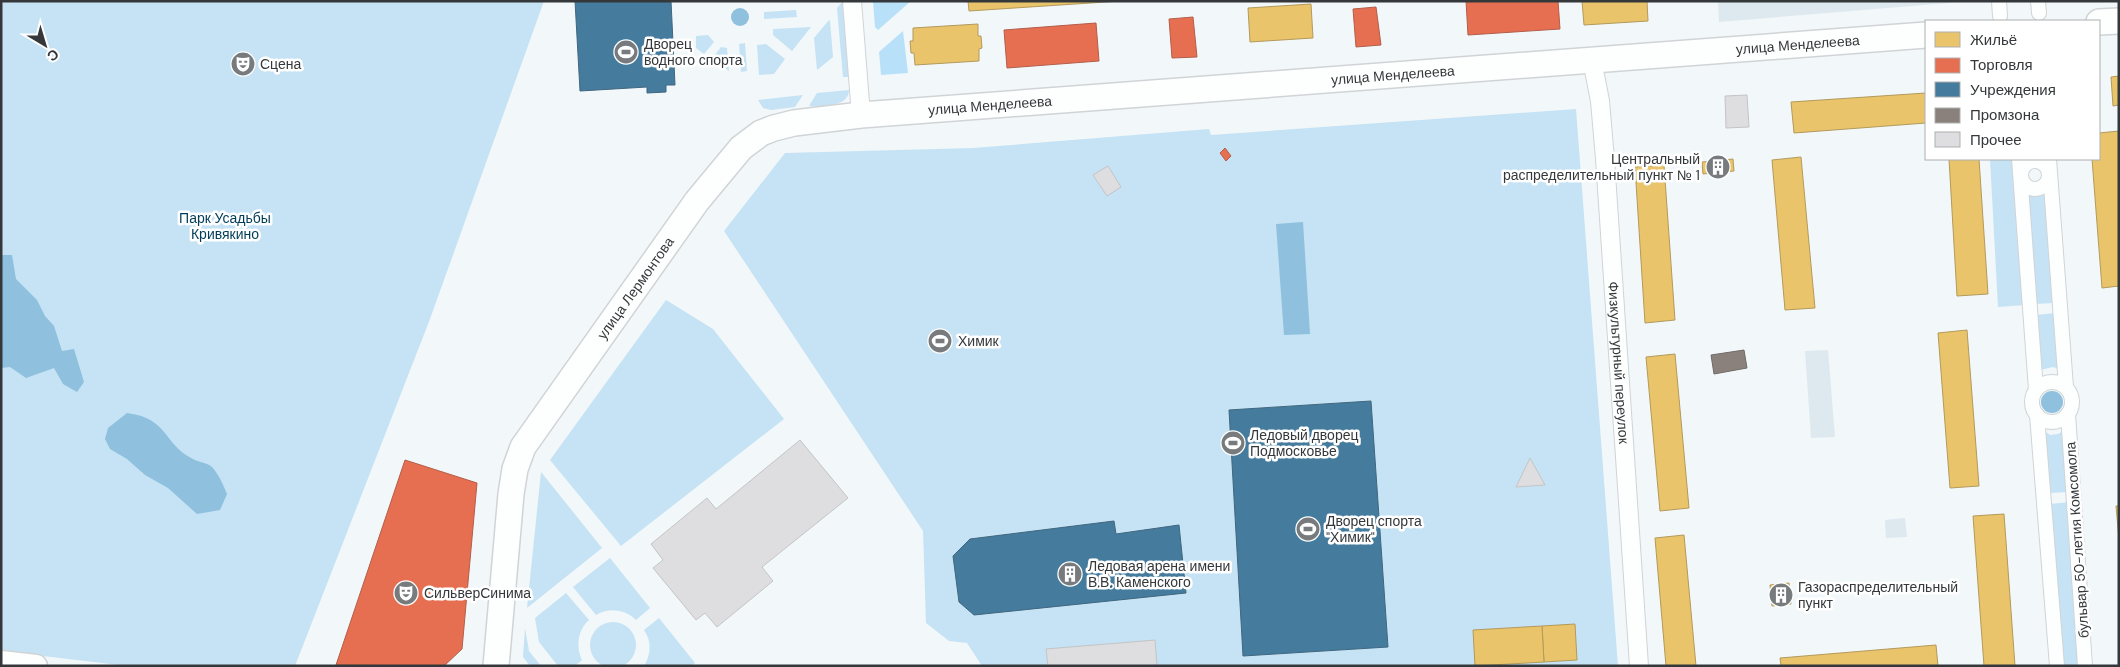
<svg xmlns="http://www.w3.org/2000/svg" width="2120" height="667" font-family="'DM Sans',sans-serif">
<rect width="100%" height="100%" fill="#f2f7fa"/>
<g fill="#dee9ef">
<path d="M1718,1H1961V2L1719,22Z"/>
<path d="M1828,350L1835,437L1811,438L1805,351Z"/>
<path d="M1905,518L1907,537L1886,538L1885,520Z"/>
</g>
<g fill="#c5e3f4">
<path d="M1,1H544L430,319L295,666H127L1,651Z"/>
<path d="M843,1L849,77H843L837,8Z"/>
<path d="M796,10L797,17L764,19V12Z"/>
<path d="M829,20L830,21L833,57L817,70L814,38Z"/>
<path d="M811,27L792,51L773,35V29Z"/>
<path d="M708,35L714,42L704,54L696,48V36Z"/>
<path d="M745,43L747,71L741,72L739,44Z"/>
<path d="M766,44L785,59L774,74L759,75L757,45Z"/>
<path d="M721,47L727,48L729,71L712,59Z"/>
<path d="M849,90C849,107 821,107 809,106L817,93Z"/>
<path d="M803,95L795,107L771,110L763,108L758,100Z"/>
<path d="M1576,109L1618,666H982L967,643L949,641L926,623L923,531L724,231L785,153L973,148L1209,129L1211,135Z"/>
<path d="M1990,159H2014L2025,305L1998,307Z"/>
<path d="M2046,192L2054,303L2034,304L2026,194L2042,195Z"/>
<path d="M666,300L713,329L784,419L621,546L550,460Z"/>
<path d="M2055,313L2059,369L2053,367L2040,370L2036,315Z"/>
<path d="M2045,431L2050,435L2058,434L2063,431L2068,492L2050,493Z"/>
<path d="M541,472L602,548L527,608Z"/>
<path d="M2070,502L2082,666H2062L2050,504Z"/>
<path d="M610,558L650,608L636,620C626,609 608,607 596,615L573,587Z"/>
<path d="M566,593L589,620C577,631 576,647 582,660L575,666H558L539,642L535,618Z"/>
<path d="M659,618L695,663L692,666H644C651,655 652,641 644,630Z"/>
<circle cx="613" cy="645" r="23"/>
<path d="M525,628L529,651L541,666H530L523,657Z"/>
</g>
<g fill="#b8e1f9">
<path d="M873,1H911L878,30L875,27Z"/>
<path d="M903,31L908,73L881,75L879,52Z"/>
</g>
<g fill="#8fc0dd">
<circle cx="740" cy="17" r="9"/>
<path d="M1303,222L1310,334L1284,335L1276,224Z"/>
<path d="M1,255H12L16,279L37,300L45,316L54,326L62,351L74,349L84,382L77,392L63,384L54,368L26,378L10,367L1,368Z"/>
<circle cx="2052" cy="402" r="11"/>
<path d="M127,413C168,418 163,443 191,458C197,462 206,462 212,467C219,475 223,484 227,494L220,510L197,514L168,488L145,475L127,459L110,449L105,439L108,428Z"/>
</g>
<g fill="#e9c46a" stroke="#b39a5c">
<path d="M968,1H1121L969,11Z"/>
<path d="M1582,1H1647L1648,21L1584,25Z"/>
<path d="M1311,4L1313,38L1250,42L1248,8Z"/>
<path d="M978,24V36H981L982,48L979,49V61L915,65L914,53H911L910,41H913V28Z"/>
<path d="M2119,76V105L2113,106L2111,77Z"/>
<path d="M1926,93V123L1794,133L1791,102Z"/>
<path d="M2119,131V286L2102,288L2092,159H2099V133Z"/>
<path d="M1801,157L1815,308L1785,310L1772,160Z"/>
<path d="M1733,159L1734,171L1703,174L1702,162Z"/>
<path d="M1949,159H1979L1988,294L1957,296Z"/>
<path d="M1664,165L1675,320L1645,323L1635,167Z"/>
<path d="M1967,330L1979,486L1950,488L1938,333Z"/>
<path d="M1675,354L1689,508L1660,511L1646,357Z"/>
<path d="M2116,506H2119V539Z"/>
<path d="M2004,514L2015,666H1984L1973,516Z"/>
<path d="M1684,535L1696,666H1666L1655,538Z"/>
<path d="M1789,583L1791,604L1772,606L1770,585Z"/>
<path d="M1575,624L1577,660L1544,662L1542,626Z"/>
<path d="M1542,626L1544,662L1475,666L1473,630Z"/>
<path d="M1936,645L1938,666H1781L1780,658Z"/>
</g>
<g fill="#e76f51" stroke="#b25e4a">
<path d="M1466,1H1558L1560,29L1468,35Z"/>
<path d="M1376,7L1381,45L1356,47L1353,9Z"/>
<path d="M1193,17L1197,57L1172,58L1169,19Z"/>
<path d="M1096,23L1099,61L1007,68L1004,30Z"/>
<path d="M1225,148L1231,156L1226,161L1220,153Z"/>
<path d="M405,460L477,483L462,649L444,666L336,665Z"/>
</g>
<g fill="#457b9d" stroke="#40677f">
<path d="M575,1H671L675,85H666V92L647,93V87L580,91Z"/>
<path d="M1371,401L1388,647L1243,656L1229,410Z"/>
<path d="M1114,521L1116,534L1179,525L1186,593L974,615L959,602L953,556L970,539Z"/>
</g>
<path fill="#8a817c" stroke="#706b68" d="M1744,350L1747,368L1714,374L1711,355Z"/>
<g fill="#dedee0" stroke="#c4c4c6">
<path d="M1747,95L1749,127L1726,128L1725,96Z"/>
<path d="M1108,166L1121,187L1107,196L1093,175Z"/>
<path d="M800,440L848,498L762,567L773,581L717,627L705,613L696,620L653,568L663,560L651,544L707,498L716,509Z"/>
<path d="M1530,458L1545,485L1516,487Z"/>
<path d="M1155,640L1157,666H1048L1046,649Z"/>
</g>
<g fill="none" stroke-linecap="round" stroke-linejoin="round">
<defs>
<g id="pedestrian">
<path d="M1999,1L2000,16"/>
<path d="M2038,1L2039,13"/>
<path d="M2019,159L2036,390"/>
<path d="M2049,159L2066,387"/>
<circle cx="2035" cy="175" r="14"/>
<circle cx="2052" cy="402" r="20"/>
<path d="M2068,414L2085,666"/>
<path d="M2037,415L2057,666"/>
</g>
<g id="minor">
<path d="M852,1L861,115"/>
<path id="s1" d="M1592,60L1600,101L1605,159L1639,666"/>
</g>
<path id="tertiary" d="M1,662L36,666"/>
<g id="secondary">
<path d="M2099,22L2119,21"/>
<path id="s2" d="M496,666L511,494L515,469L523,447L697,201L741,148L761,133L774,128L794,123L861,115L1926,35"/>
</g>
</defs>
<use href="#pedestrian" stroke="#d0d4d6" stroke-width="16"/>
<use href="#minor" stroke="#d0d4d6" stroke-width="20"/>
<use href="#tertiary" stroke="#d0d4d6" stroke-width="25"/>
<use href="#secondary" stroke="#d0d4d6" stroke-width="28"/>
<use href="#pedestrian" stroke="#fdfefe" stroke-width="14"/>
<use href="#minor" stroke="#fdfefe" stroke-width="18"/>
<use href="#tertiary" stroke="#fdfefe" stroke-width="22"/>
<use href="#secondary" stroke="#fdfefe" stroke-width="25"/>
</g>
<defs>
<symbol id="stadium-disc" viewBox="-11 -11 22 22"><circle r="9.5" fill="#777b7d" stroke="#fff"/><path d="M0-5a6.5 5 0 1 0 0 10a6.5 5 0 1 0 0-10ZM-3.5-1.8h7v3.6h-7Z" fill="#fff"/></symbol>
<symbol id="theatre-disc" viewBox="-11 -11 22 22"><circle r="9.5" fill="#777b7d" stroke="#fff"/><path d="M-5-5.5Q0-4 5-5.5V0Q5 5 0 6Q-5 5-5 0ZM-3.3-2.5H-1v1.5H-3.3ZM1-2.5H3.3v1.5H1ZM-2.8 1Q0 5.5 2.8 1Z" fill="#fff"/></symbol>
<symbol id="building-disc" viewBox="-11 -11 22 22"><circle r="9.5" fill="#777b7d" stroke="#fff"/><path d="M-4-6H4V6H1V3H-1V6H-4ZM-2.5-4.3h1.7v1.8h-1.7ZM.8-4.3h1.7v1.8H.8ZM-2.5-1h1.7V.8h-1.7ZM.8-1h1.7V.8H.8Z" fill="#fff"/></symbol>
</defs>
<g fill-rule="evenodd">
<use href="#stadium-disc" x="612" y="38" width="28" height="28"/>
<use href="#theatre-disc" x="229" y="50" width="28" height="28"/>
<use href="#building-disc" x="1704" y="153" width="28" height="28"/>
<use href="#stadium-disc" x="926" y="327" width="28" height="28"/>
<use href="#stadium-disc" x="1219" y="429" width="28" height="28"/>
<use href="#stadium-disc" x="1294" y="515" width="28" height="28"/>
<use href="#building-disc" x="1056" y="560" width="28" height="28"/>
<use href="#theatre-disc" x="392" y="579" width="28" height="28"/>
<use href="#building-disc" x="1767" y="581" width="28" height="28"/>
</g>
<g text-anchor="middle" dominant-baseline="central" stroke-width="5" stroke-linejoin="round" paint-order="stroke">
<g font-size="14" fill="#35383a" stroke="#fff" text-anchor="start">
<text x="644" y="44">Дворец<tspan x="644" dy="16">водного спорта</tspan></text>
<text x="260" y="64">Сцена</text>
<text x="1700" y="159" text-anchor="end">Центральный<tspan x="1700" dy="16">распределительный пункт № 1</tspan></text>
<text x="958" y="341">Химик</text>
<text x="1250" y="435">Ледовый дворец<tspan x="1250" dy="16">Подмосковье</tspan></text>
<text x="1326" y="521">Дворец спорта<tspan x="1326" dy="16">"Химик"</tspan></text>
<text x="1088" y="566">Ледовая арена имени<tspan x="1088" dy="16">В.В. Каменского</tspan></text>
<text x="1798" y="587">Газораспределительный<tspan x="1798" dy="16">пункт</tspan></text>
<text x="424" y="593">СильверСинима</text>
</g>
<g font-size="14" fill="#35383a" stroke="#fff">
<text stroke="none"><textPath href="#s2" startOffset="1658">улица Менделеева</textPath></text>
<text stroke="none"><textPath href="#s2" startOffset="1252">улица Менделеева</textPath></text>
<text stroke="none"><textPath href="#s2" startOffset="848">улица Менделеева</textPath></text>
<text stroke="none"><textPath href="#s2" startOffset="416">улица Лермонтова</textPath></text>
<text stroke="none"><textPath href="#s1" startOffset="304">Физкультурный переулок</textPath></text>
<text transform="translate(2077 540) rotate(-94)">бульвар 50-летия Комсомола</text>
</g>
<g font-size="14" fill="#003d58" stroke="#fff">
<text x="225" y="218">Парк Усадьбы<tspan x="225" dy="16">Кривякино</tspan></text>
</g>
</g>
<rect width="2120" height="667" fill="none" stroke="#35383a" stroke-width="5"/>
<rect x="1925" y="20" width="175" height="140" fill="#ffffff" stroke="#aeafb0"/>
<rect x="1935" y="32" width="25" height="15" fill="#e9c46a" stroke="#aeafb0"/>
<text x="1970" y="45" font-size="15" fill="#35383a">Жильё</text>
<rect x="1935" y="58" width="25" height="15" fill="#e76f51" stroke="#aeafb0"/>
<text x="1970" y="70" font-size="15" fill="#35383a">Торговля</text>
<rect x="1935" y="82" width="25" height="15" fill="#457b9d" stroke="#aeafb0"/>
<text x="1970" y="95" font-size="15" fill="#35383a">Учреждения</text>
<rect x="1935" y="108" width="25" height="15" fill="#8a817c" stroke="#aeafb0"/>
<text x="1970" y="120" font-size="15" fill="#35383a">Промзона</text>
<rect x="1935" y="132" width="25" height="15" fill="#dedee0" stroke="#aeafb0"/>
<text x="1970" y="145" font-size="15" fill="#35383a">Прочее</text>
<g transform="translate(45 45) rotate(142)" stroke="#ffffff" stroke-width="4" paint-order="stroke">
<path d="M0-4L9 19L0 12L-9 19Z" fill="#35383a"/>
<text y="-8" font-size="14" font-weight="bold" text-anchor="middle" fill="#35383a">С</text>
</g>
</svg>
